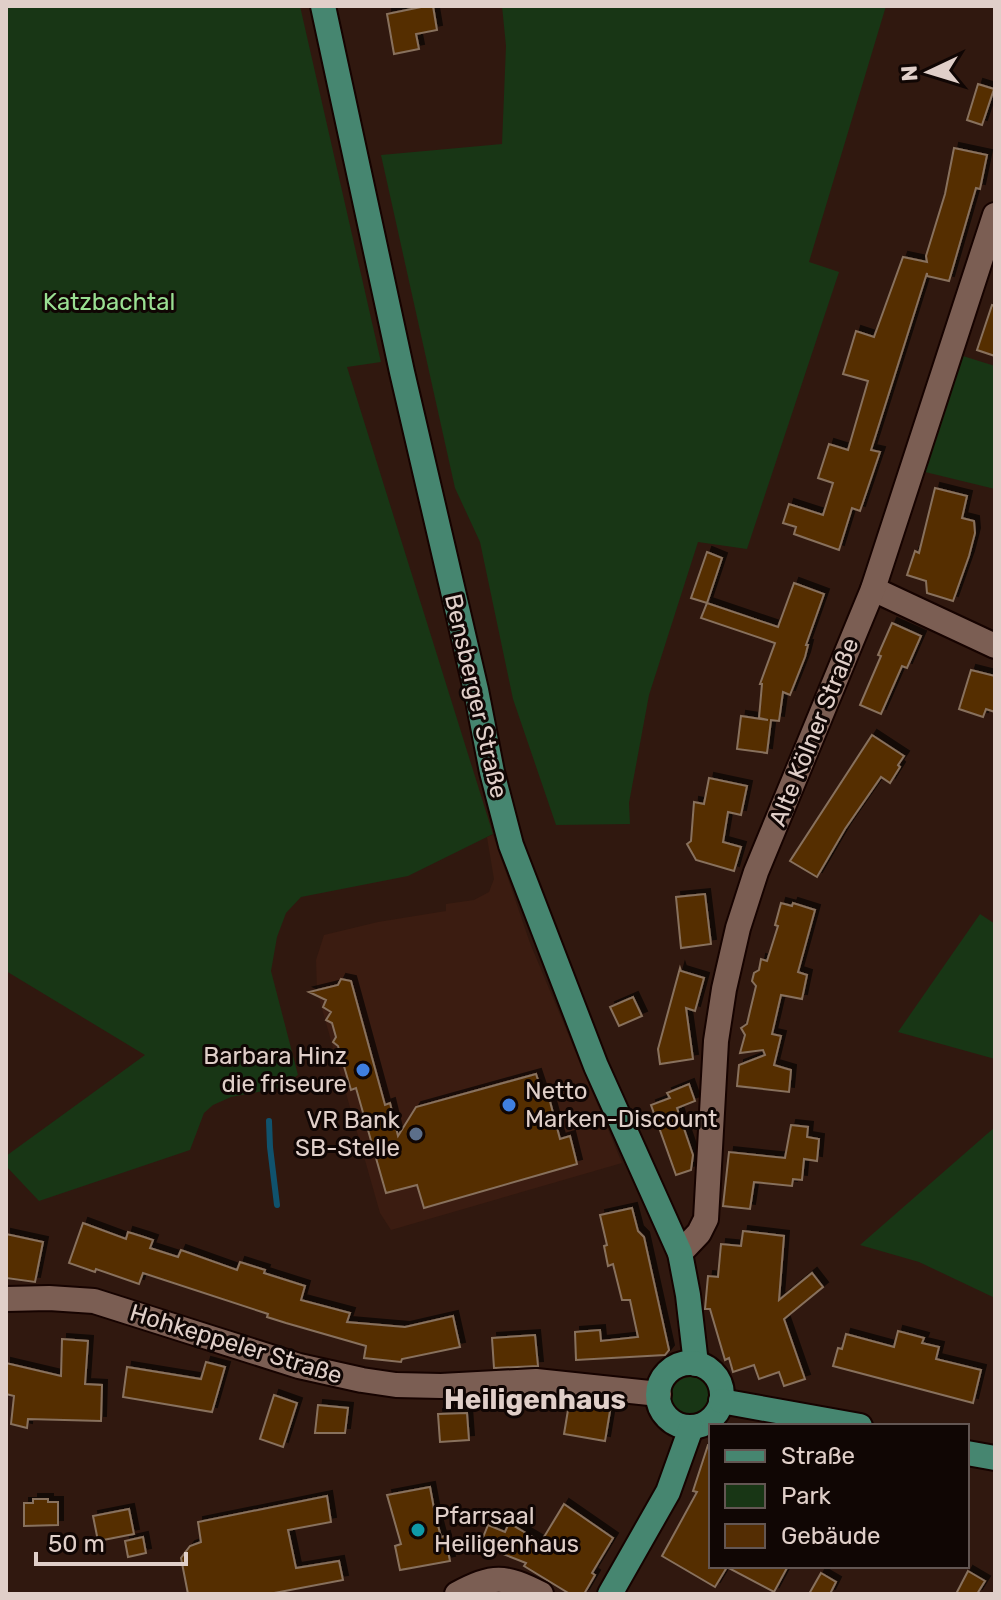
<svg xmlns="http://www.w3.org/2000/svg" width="1001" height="1600" font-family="Rubik,sans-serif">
<defs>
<filter id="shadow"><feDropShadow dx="5" dy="-5" stdDeviation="0" flood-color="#0009"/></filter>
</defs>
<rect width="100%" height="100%" fill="#30180f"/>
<path fill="#3b1c11" d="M493,835L530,943L622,1163L391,1230L380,1213L317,991L316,960L324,935L378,922L446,911V904L474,900L489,892L494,879L487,837Z"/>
<g fill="#183615">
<path d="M6,6H300L381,362L347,367L493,834L408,876L301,897L286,913L277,937L271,971L298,1075L279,1088L231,1097L213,1105L204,1113L190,1150L39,1201L6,1166V1156L145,1055L6,971Z"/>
<path d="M502,6H886L809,262L839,272L747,549L698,542L649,695L629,803L630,824L556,825L513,699L480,542L455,488L381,155L502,144L506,46Z"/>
<path d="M963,356L995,366V489L925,472Z"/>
<path d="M980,914L995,924V1059L898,1032Z"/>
<path d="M995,1127V1298L919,1262L860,1245Z"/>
<circle cx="691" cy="1397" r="20"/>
</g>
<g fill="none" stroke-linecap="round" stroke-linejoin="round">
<path stroke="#10526d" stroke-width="6" d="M269,1121L270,1147L277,1205"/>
</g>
<g fill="#542d03" stroke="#88715d" stroke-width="2" filter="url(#shadow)">
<path d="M426,6H433L437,30L416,34L419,49L394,54L387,14Z"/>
<path d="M978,84L994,89L982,125L967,120Z"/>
<path d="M954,148L987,155L980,189L976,188L949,281L927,276V273L871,450L880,452L860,511L852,508L839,550L794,534L796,527L783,523L789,504L823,515L833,483L818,478L829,444L848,450L868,381L843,374L856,331L874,337L903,257L927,262L926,256L945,194Z"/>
<path d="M992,305L995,306V356L977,350Z"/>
<path d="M935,488L967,496L962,518L974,521L975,533L969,556L953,601L927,593L926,581L907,575L915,551L919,553Z"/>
<path d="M707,552L722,558L707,603L691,598Z"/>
<path d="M794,583L824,594L806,645H808L805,657L790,695L783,692L779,721L771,720L767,753L737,749L741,716L768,720L759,718L762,684H760L775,643L701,618L707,603L778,627Z"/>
<path d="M892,623L921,636L907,668L902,666L881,714L860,705L881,656L878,655Z"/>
<path d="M971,670L995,676V712L986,709L983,717L959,709Z"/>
<path d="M872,735L904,756L898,765L900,767L890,783L881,777L845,829L817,877L790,861Z"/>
<path d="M709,778L747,786L741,815L728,812L723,842L741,847L734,871L696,860L687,844L691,841L694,802L704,804Z"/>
<path d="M705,894L711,944L681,948L676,897Z"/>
<path d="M781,903L792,906L793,903L815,910L798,972L807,975L802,999L781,995L772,1034L781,1036L774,1065L791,1070L789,1092L737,1086L739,1065L765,1055L763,1050L740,1053L745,1035L741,1028L747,1024L750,1011L756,986L752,981L754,973L759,970L761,959L767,961L778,926L775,925Z"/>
<path d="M680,968L681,971L704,978L695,1011L686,1008L693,1059L660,1064L658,1049Z"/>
<path d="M341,979L351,981L385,1105L390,1103L398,1136L416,1107L536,1074L543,1095L548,1094L560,1139L570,1136L577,1164L424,1208L417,1185L386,1193L356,1088L351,1090L338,1046L333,1042L336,1037L332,1023L326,1020L331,1012L323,1007L326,1000L309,992L338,985Z"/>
<path d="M633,997L642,1016L619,1026L610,1007Z"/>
<path d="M689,1084L695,1101L677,1108L693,1155L691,1170L676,1175L651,1105L670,1098L667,1093Z"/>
<path d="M791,1125L808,1127L807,1137L819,1139L817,1161L804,1159L802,1180L793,1179L792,1186L754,1182L750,1209L723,1206L729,1152L785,1158Z"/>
<path d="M632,1208L638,1231L644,1237L669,1350L665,1355L576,1360L575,1332L600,1330L601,1341L638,1337L630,1300H622L613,1264L608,1266L604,1246L607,1245L600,1215Z"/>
<path d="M83,1223L126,1239L128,1232L144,1237L153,1240L150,1248L178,1257L181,1250L237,1270L240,1262L265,1270L264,1273L305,1286L301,1300L350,1313L347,1322L405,1327L453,1316L460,1347L402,1359L401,1362L364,1358L366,1346L286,1323L267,1317L268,1314L143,1273L139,1284L96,1269L95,1272L69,1263Z"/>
<path d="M743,1231L784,1236L779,1300L812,1273L823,1287L784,1319L805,1379L784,1386L779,1372L759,1379L754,1365L733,1372L729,1358L725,1360L710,1309H705L708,1276L718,1277L721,1244L741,1246Z"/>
<path d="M6,1234L43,1242L35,1282L6,1278Z"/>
<path d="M898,1331L924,1338L922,1343L939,1347L936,1359L981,1370L973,1403L833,1366L838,1348L842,1349L846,1334L894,1347Z"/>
<path d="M535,1335L538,1366L494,1368L492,1338Z"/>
<path d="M62,1339L88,1341L85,1384L102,1385L101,1421L28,1419L27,1428L11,1424L14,1396L6,1394V1363L61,1376Z"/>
<path d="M206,1362L225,1367L212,1412L123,1397L127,1367L201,1379Z"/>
<path d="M274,1395L297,1403L283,1447L260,1439Z"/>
<path d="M569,1404L610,1411L605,1441L564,1434Z"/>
<path d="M318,1405L348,1408L345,1433H315Z"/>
<path d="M467,1413L469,1440L440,1442L438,1414Z"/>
<path d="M708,1445H711V1566H788L774,1592L727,1567L715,1587L662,1556L697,1492L693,1491Z"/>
<path d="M430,1487L435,1514L441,1537L445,1536L450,1561L400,1570L395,1546L401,1544L387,1495Z"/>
<path d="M327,1496L331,1522L288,1530L296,1568L339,1561L343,1580L269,1594H188L181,1558L190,1546L201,1542L198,1522Z"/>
<path d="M33,1499H48V1502H58V1525L24,1526V1503H33Z"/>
<path d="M564,1504L613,1538L592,1573L595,1575L584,1594H570L524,1566L526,1563L480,1545L488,1525L505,1532L509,1523L541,1542Z"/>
<path d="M129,1509L134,1534L98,1541L93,1516Z"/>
<path d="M143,1537L146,1553L128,1557L125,1541Z"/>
<path d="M968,1571L985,1581L977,1594H956Z"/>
<path d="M821,1573L836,1582L830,1594H809Z"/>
</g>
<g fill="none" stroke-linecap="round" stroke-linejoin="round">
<defs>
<g id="minor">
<path d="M873,589L995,646"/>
<path d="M680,1253L699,1233L706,1219L716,1041L724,989L738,928L756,872L873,589L995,215"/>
<path d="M6,1299L49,1298L94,1301L299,1366L362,1380L396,1385L441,1386L536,1381L659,1394"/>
<path d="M457,1594C493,1575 504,1575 541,1594"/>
</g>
<g id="major">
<path d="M323,6L402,372L476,690L492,772L511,845L596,1066L680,1253L688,1295L696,1364"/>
<circle cx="690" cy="1395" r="32"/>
<path d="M721,1401L860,1426"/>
<path d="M967,1453L995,1458"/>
<path d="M610,1594L668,1492L691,1428"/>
</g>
</defs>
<use href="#minor" stroke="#160300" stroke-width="28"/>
<use href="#major" stroke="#160300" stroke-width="28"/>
<use href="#minor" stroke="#7b5e53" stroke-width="24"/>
<use href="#major" stroke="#468670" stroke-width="24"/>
</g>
<g fill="#3f7fe0" stroke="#100604" stroke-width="3">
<circle cx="363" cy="1070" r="8"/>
<circle cx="509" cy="1105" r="8"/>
</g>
<circle fill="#5c6f8a" stroke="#100604" stroke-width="3" cx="416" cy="1134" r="8"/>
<circle fill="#0f9aa8" stroke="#100604" stroke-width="3" cx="418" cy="1530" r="8"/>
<g text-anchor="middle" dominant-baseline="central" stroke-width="6" stroke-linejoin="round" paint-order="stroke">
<g font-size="24" fill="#9adf92" stroke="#100604">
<text x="109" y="302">Katzbachtal</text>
</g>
<g font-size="24" fill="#e0cfc9" stroke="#100604">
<text transform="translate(476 696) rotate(77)">Bensberger Straße</text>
<text transform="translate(814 732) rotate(-68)">Alte Kölner Straße</text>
<text transform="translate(236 1344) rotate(17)">Hohkeppeler Straße</text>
</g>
<g font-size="24" fill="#e0cfc9" stroke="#100604" text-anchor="end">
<text x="347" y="1056">Barbara Hinz<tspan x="347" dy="28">die friseure</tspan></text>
<text x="525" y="1091" text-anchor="start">Netto<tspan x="525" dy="28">Marken-Discount</tspan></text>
<text x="400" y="1120">VR Bank<tspan x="400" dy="28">SB-Stelle</tspan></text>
<text x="434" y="1516" text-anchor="start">Pfarrsaal<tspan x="434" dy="28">Heiligenhaus</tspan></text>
</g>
<g font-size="28" font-weight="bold" fill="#e0cfc9" stroke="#100604">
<text x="535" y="1399">Heiligenhaus</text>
</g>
</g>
<rect width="1001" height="1600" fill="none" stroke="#e0cfc9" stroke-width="16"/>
<rect x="709" y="1424" width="260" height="144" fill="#100604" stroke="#635653" stroke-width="2"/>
<rect x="725" y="1450" width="40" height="12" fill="#468670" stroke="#635653" stroke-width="2"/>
<text x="781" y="1464" font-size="24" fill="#e0cfc9">Straße</text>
<rect x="725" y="1484" width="40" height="24" fill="#183615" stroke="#635653" stroke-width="2"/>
<text x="781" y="1504" font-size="24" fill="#e0cfc9">Park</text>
<rect x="725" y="1524" width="40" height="24" fill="#542d03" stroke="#635653" stroke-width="2"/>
<text x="781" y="1544" font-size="24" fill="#e0cfc9">Gebäude</text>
<g transform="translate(929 72) rotate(266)" stroke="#100604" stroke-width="6" paint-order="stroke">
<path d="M0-6L14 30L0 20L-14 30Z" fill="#e0cfc9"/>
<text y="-12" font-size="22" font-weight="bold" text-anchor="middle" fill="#e0cfc9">N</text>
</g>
<path d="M36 1552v12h150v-12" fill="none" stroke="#e0cfc9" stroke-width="4"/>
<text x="48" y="1552" font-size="24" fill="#e0cfc9" stroke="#100604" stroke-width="6" paint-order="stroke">50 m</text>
</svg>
